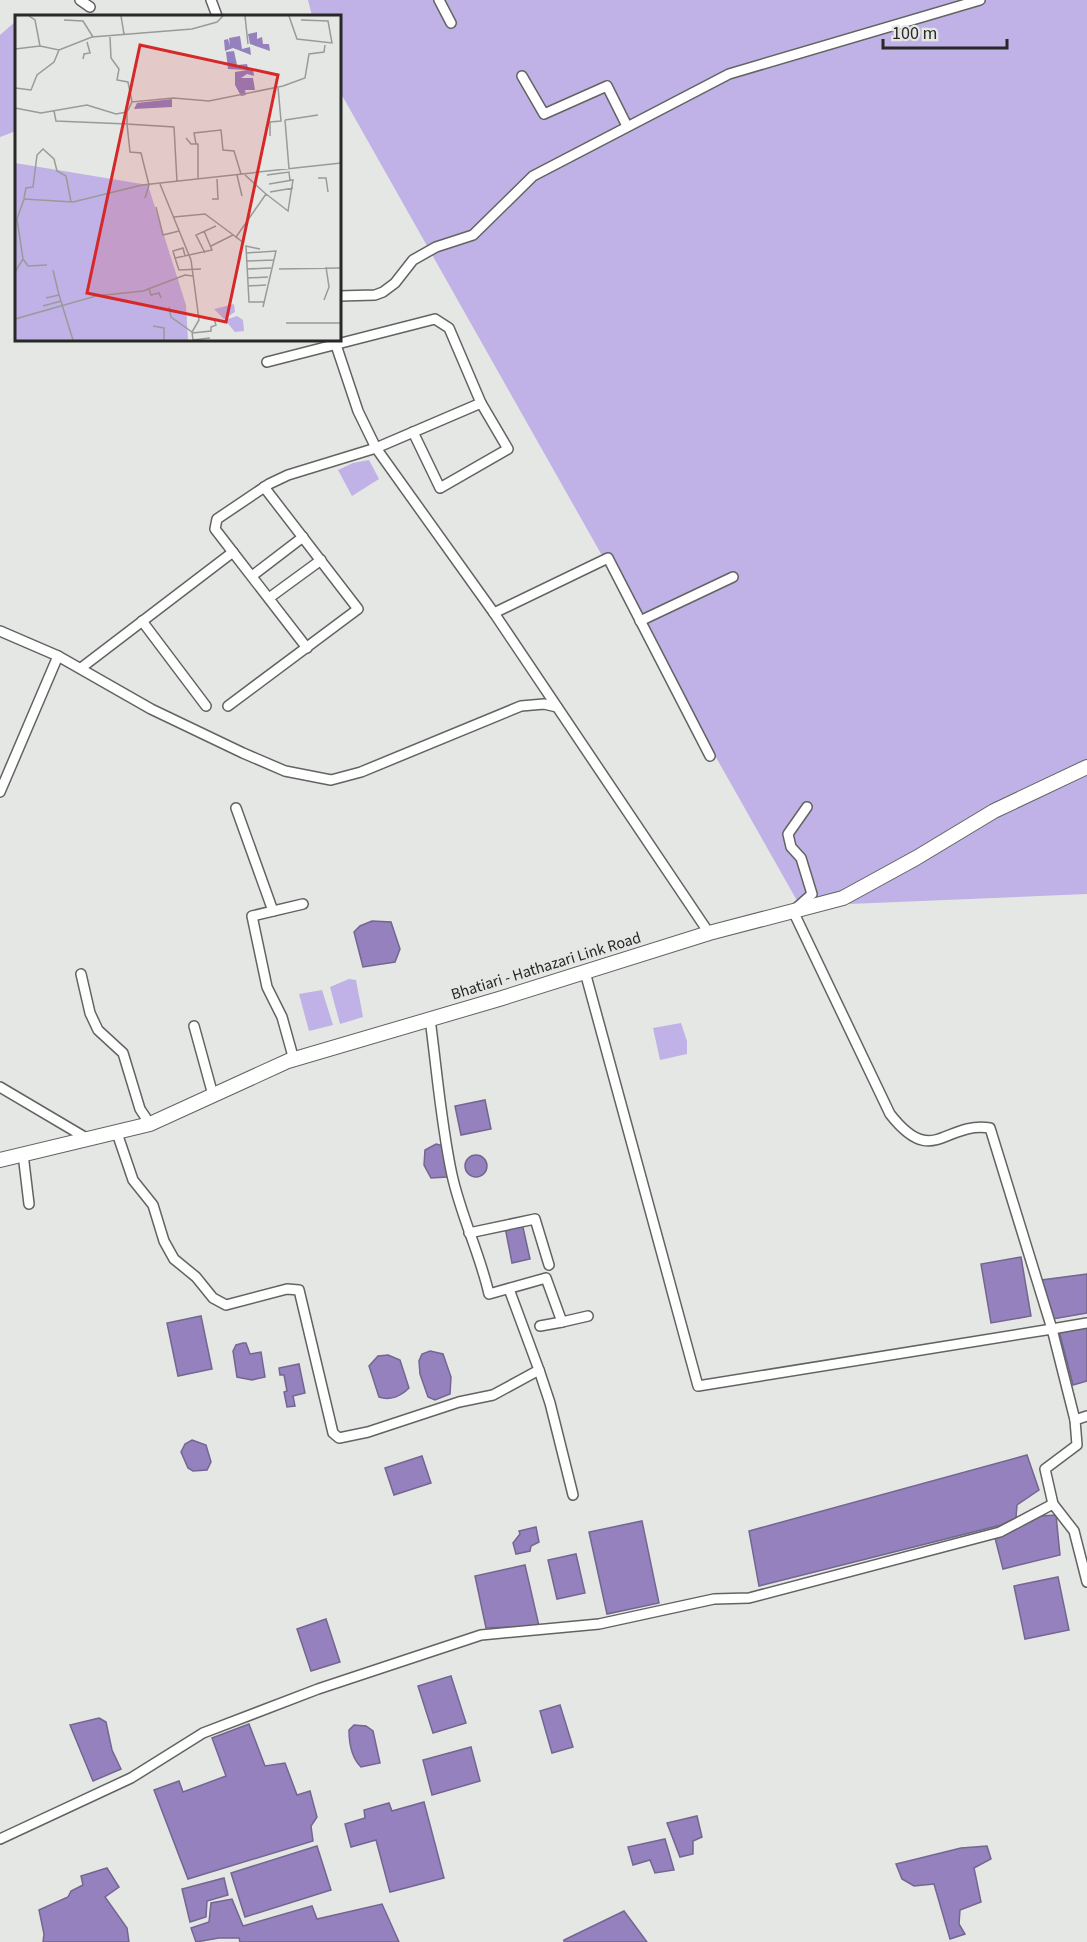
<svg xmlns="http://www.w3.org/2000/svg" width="1087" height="1942" font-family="'Source Sans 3',sans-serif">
<rect width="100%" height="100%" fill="#e5e7e4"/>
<g fill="#c0b1e6">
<path d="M308,0H1087V894L800,906L339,90V16H312Z"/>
<path d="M16,21V131L0,137V35Z"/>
<path d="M369,460L379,479L352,496L338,470L353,463Z"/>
<path d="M349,979L356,980L363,1017L340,1024L330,987Z"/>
<path d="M322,990L333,1025L309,1031L299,994Z"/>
<path d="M681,1023L687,1041V1054L660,1060L653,1028Z"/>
</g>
<g fill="#9481be" stroke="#736691" stroke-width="1.5">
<path d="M372,921L391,922L400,949L395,962L363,967L354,932L360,926Z"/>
<path d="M485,1100L491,1129L461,1135L455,1106Z"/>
<path d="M436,1144L444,1146L449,1171L447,1177L431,1178L424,1165L425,1150Z"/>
<circle cx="476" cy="1166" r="11"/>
<path d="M522,1223L530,1259L512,1263L505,1227Z"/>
<path d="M1021,1257L1031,1316L991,1323L981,1264Z"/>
<path d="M1087,1274V1313L1053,1319L1042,1280Z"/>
<path d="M201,1316L212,1369L178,1376L167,1323Z"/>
<path d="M1087,1327V1381L1073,1385L1059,1331Z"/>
<path d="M243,1343H246L250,1354L261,1352L265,1377L252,1380L237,1377L233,1351L236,1345Z"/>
<path d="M430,1351L443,1354L451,1377L450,1394L435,1400L428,1397L420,1374L419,1361L422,1354Z"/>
<path d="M388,1355L400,1360L409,1388C401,1396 390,1401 379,1397L369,1366L378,1356Z"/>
<path d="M299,1364L305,1393L293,1396L295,1406L287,1407L284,1392L287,1391L284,1375H280L279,1368Z"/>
<path d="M192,1440L206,1445L211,1462L207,1470L193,1471L188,1468L181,1452L185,1444Z"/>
<path d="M1027,1455L1039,1490L1017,1505L1016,1518L1001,1525L759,1586L749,1531Z"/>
<path d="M422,1456L431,1483L394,1495L385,1468Z"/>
<path d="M1056,1515L1060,1555L1003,1569L995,1538L1040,1516Z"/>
<path d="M642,1521L659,1603L607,1614L589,1532Z"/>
<path d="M536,1527L539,1542L531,1546L530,1551L516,1554L513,1543L520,1534L519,1531Z"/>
<path d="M576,1554L585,1593L557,1599L548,1560Z"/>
<path d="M525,1565L539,1626L486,1628L475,1576Z"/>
<path d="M1058,1577L1069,1630L1025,1639L1014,1586Z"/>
<path d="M326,1619L340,1662L311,1671L297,1629Z"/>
<path d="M451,1676L466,1723L433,1733L418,1686Z"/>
<path d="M560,1705L573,1747L552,1753L540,1711Z"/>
<path d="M99,1718L106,1722L112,1750L121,1769L93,1781L70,1725Z"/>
<path d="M249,1724L265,1766L285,1763L297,1795L310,1791L317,1817L311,1826L313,1841L188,1879L154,1790L179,1781L183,1792L226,1776L212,1738Z"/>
<path d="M354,1725L366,1726L373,1731L380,1763L361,1767C352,1758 349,1743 349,1730Z"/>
<path d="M471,1747L480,1781L432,1795L423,1760Z"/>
<path d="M424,1802L444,1878L390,1892L376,1840L351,1847L345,1824L365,1818L364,1810L389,1803L392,1811Z"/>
<path d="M697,1816L702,1837L693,1841V1854L680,1857L667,1823Z"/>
<path d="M665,1839L674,1870L655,1873L650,1860L633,1865L628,1847Z"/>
<path d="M317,1846L331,1890L245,1917L231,1873Z"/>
<path d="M987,1846L991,1859L974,1868L981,1902L960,1910L959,1924L965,1934L950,1939L934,1884L914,1886L902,1879L896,1864L961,1848Z"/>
<path d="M107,1868L119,1887L105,1897L127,1928L129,1942H43L44,1934L39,1910L68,1897L71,1891L83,1885L81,1876Z"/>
<path d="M224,1878L228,1895L207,1901L206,1917L190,1922L182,1889Z"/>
<path d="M232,1899L243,1926L312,1906L317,1919L382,1904L399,1942H240L239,1938H219L196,1942L191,1928L209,1922L211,1903Z"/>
<path d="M624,1911L647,1942H564V1940Z"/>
</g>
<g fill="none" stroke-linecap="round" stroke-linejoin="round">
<defs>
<g id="street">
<path d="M80,0L90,7"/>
<path d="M211,0L217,16"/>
<path d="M439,0L451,23"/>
<path d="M522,76L544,114L607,86L627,126"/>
<path d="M339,296L375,295L383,292L395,283L413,260L436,247L473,235L533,176L729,74L980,0"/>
<path d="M334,339L358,411L376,448L494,613L709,933"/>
<path d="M267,362L435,319L449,328L481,403L376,448L288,475L269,484L217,519L215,529L307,648"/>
<path d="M413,432L440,488L508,449L481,403"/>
<path d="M252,576L303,537"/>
<path d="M269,598L321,560"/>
<path d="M494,613L608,558L710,756"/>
<path d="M142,621L206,706"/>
<path d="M640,621L733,577"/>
<path d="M0,631L58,656L0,792"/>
<path d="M58,656L151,709L243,753L285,771L331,780L361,772L521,706L544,704L557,707"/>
<path d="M81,668L233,552"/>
<path d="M228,706L358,609L264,487"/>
<path d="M807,807L788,834L791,847L801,858L812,894L793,911L890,1114C933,1169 944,1121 990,1128L1052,1329L1087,1323"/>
<path d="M236,808L273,911"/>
<path d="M585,972L698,1386L1052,1329L1075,1420"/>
<path d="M81,974L90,1013L98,1030L123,1053L140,1109L150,1124"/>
<path d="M430,1019C437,1071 441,1124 452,1175C461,1216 480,1254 489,1294L546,1278L562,1322L588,1316"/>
<path d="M194,1026L213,1095"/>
<path d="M294,1060L282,1017L267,987L252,916L303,904"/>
<path d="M0,1087L88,1139"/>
<path d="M117,1133L133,1180L153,1205L164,1241L174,1259L196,1277L213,1298L226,1305L287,1289L299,1290L333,1433L339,1438L368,1432L459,1402L493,1395L539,1370L509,1289"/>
<path d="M23,1154L29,1204"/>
<path d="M469,1233L535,1219L549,1265"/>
<path d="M540,1326L562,1322"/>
<path d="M539,1370L550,1403L573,1495"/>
<path d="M1053,1504L1045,1469L1077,1445L1075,1420L1087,1416"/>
<path d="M0,1839L131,1778L203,1733L318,1689L481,1635L599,1624L714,1599L749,1598L1000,1532L1053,1504L1074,1531L1087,1582"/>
</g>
<path id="primary" d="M0,1160L150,1124L288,1061L499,999L709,933L843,898L916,858L994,811L1087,767"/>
</defs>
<use href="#street" stroke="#616461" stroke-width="12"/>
<use href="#primary" stroke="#616461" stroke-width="16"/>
<use href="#street" stroke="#fff" stroke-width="9"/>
<use href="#primary" stroke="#fff" stroke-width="14"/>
</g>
<g text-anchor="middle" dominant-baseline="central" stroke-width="4.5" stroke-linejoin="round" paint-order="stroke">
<g font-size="16" fill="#272827" stroke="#e5e7e4">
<text transform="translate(546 966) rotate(-17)">Bhatiari - Hathazari Link Road</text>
</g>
</g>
<g transform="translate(15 15)">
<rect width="326" height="326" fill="#e5e7e4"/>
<path d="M0,148L133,170L171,290L173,325H0ZM219,289L220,297L209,304L199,294ZM222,301L228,305L229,316L220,317L210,305Z" fill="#c0b1e6"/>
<path d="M242,17V24L247,22L248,29H254L255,36L235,29L233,19ZM225,21L227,34L235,32L236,40L218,33L210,36L209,25L213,24L215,31L214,23ZM219,36L222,50L232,49L233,53L238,54L239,61L232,59L226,63H238L240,75H230L231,80L226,81L220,70V57L232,55L213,54L211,37ZM157,84V92L119,94L122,88Z" fill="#9481be"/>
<path fill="none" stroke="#999b98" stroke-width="1.5" d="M14,1L20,5L25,31M106,1L109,19M230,1L233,29M274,1L282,24L317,28L313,6L286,5M49,5L68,6L78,22M95,22L96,43L104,54L102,65L113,67L117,87L158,83L194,86L268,71L290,63L294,39L309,37L310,30M0,34L25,31L44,35L77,22L177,14L202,7L208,1M68,44L69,39L75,38L72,27M0,73L16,75L22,60L39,47L44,35M0,93L26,98L72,90L101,99L112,97L117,87M39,96L41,106L112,109L115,137L126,138L134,170L130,183M112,97V109L159,112L162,167M270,105L274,154M270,105L303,100M255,121V107L266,106L263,72M171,123L176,129H183V165M181,129L179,118L206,115L208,135L219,136L226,159M222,160L227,181M252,160L274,157L275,166M303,163H311L313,177M145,169L176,245L184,305L177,317L178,325L195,323M255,177L278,173M251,179L273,196L278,165L254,169M9,183L11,173L18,172L22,140L28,134L39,144L42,156L51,161L56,187M197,184H203L202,164M141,192L148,220L164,216M159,202L190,199L221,222M229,228L221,222L251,179L230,160M196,231L218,220M245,234L231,231L234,287H249M190,238L181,220L201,211M231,238L261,236L248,292M160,243L158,236L168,233L170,241M8,244L13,251L32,250M231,246L259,245M186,254L164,255L160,243L197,235L189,216M232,254L256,253M264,254L326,253M0,257L8,244L2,204L9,184L58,187L127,170L326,148M232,263L253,262M233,271L251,270M134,274L136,280L144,278L146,283M44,280L58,325M31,283L44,280L38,255M309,285L314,272L311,252M28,291L46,286M154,292L156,302L177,317M0,304L81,281L128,276L170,260L178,261M271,308H326M138,311L149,313V325M177,318L196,316V312L201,310L199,304"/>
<path fill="#d62828" fill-opacity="0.15" stroke="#d62828" stroke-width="3" d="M125,30L263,60L211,307L72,278Z"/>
<rect width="326" height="326" fill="none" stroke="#272827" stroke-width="3"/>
</g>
<path d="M883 39v9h124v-9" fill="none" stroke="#272827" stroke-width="3"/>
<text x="892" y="39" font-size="18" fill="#272827" stroke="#e5e7e4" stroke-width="4.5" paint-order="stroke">100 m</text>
</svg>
